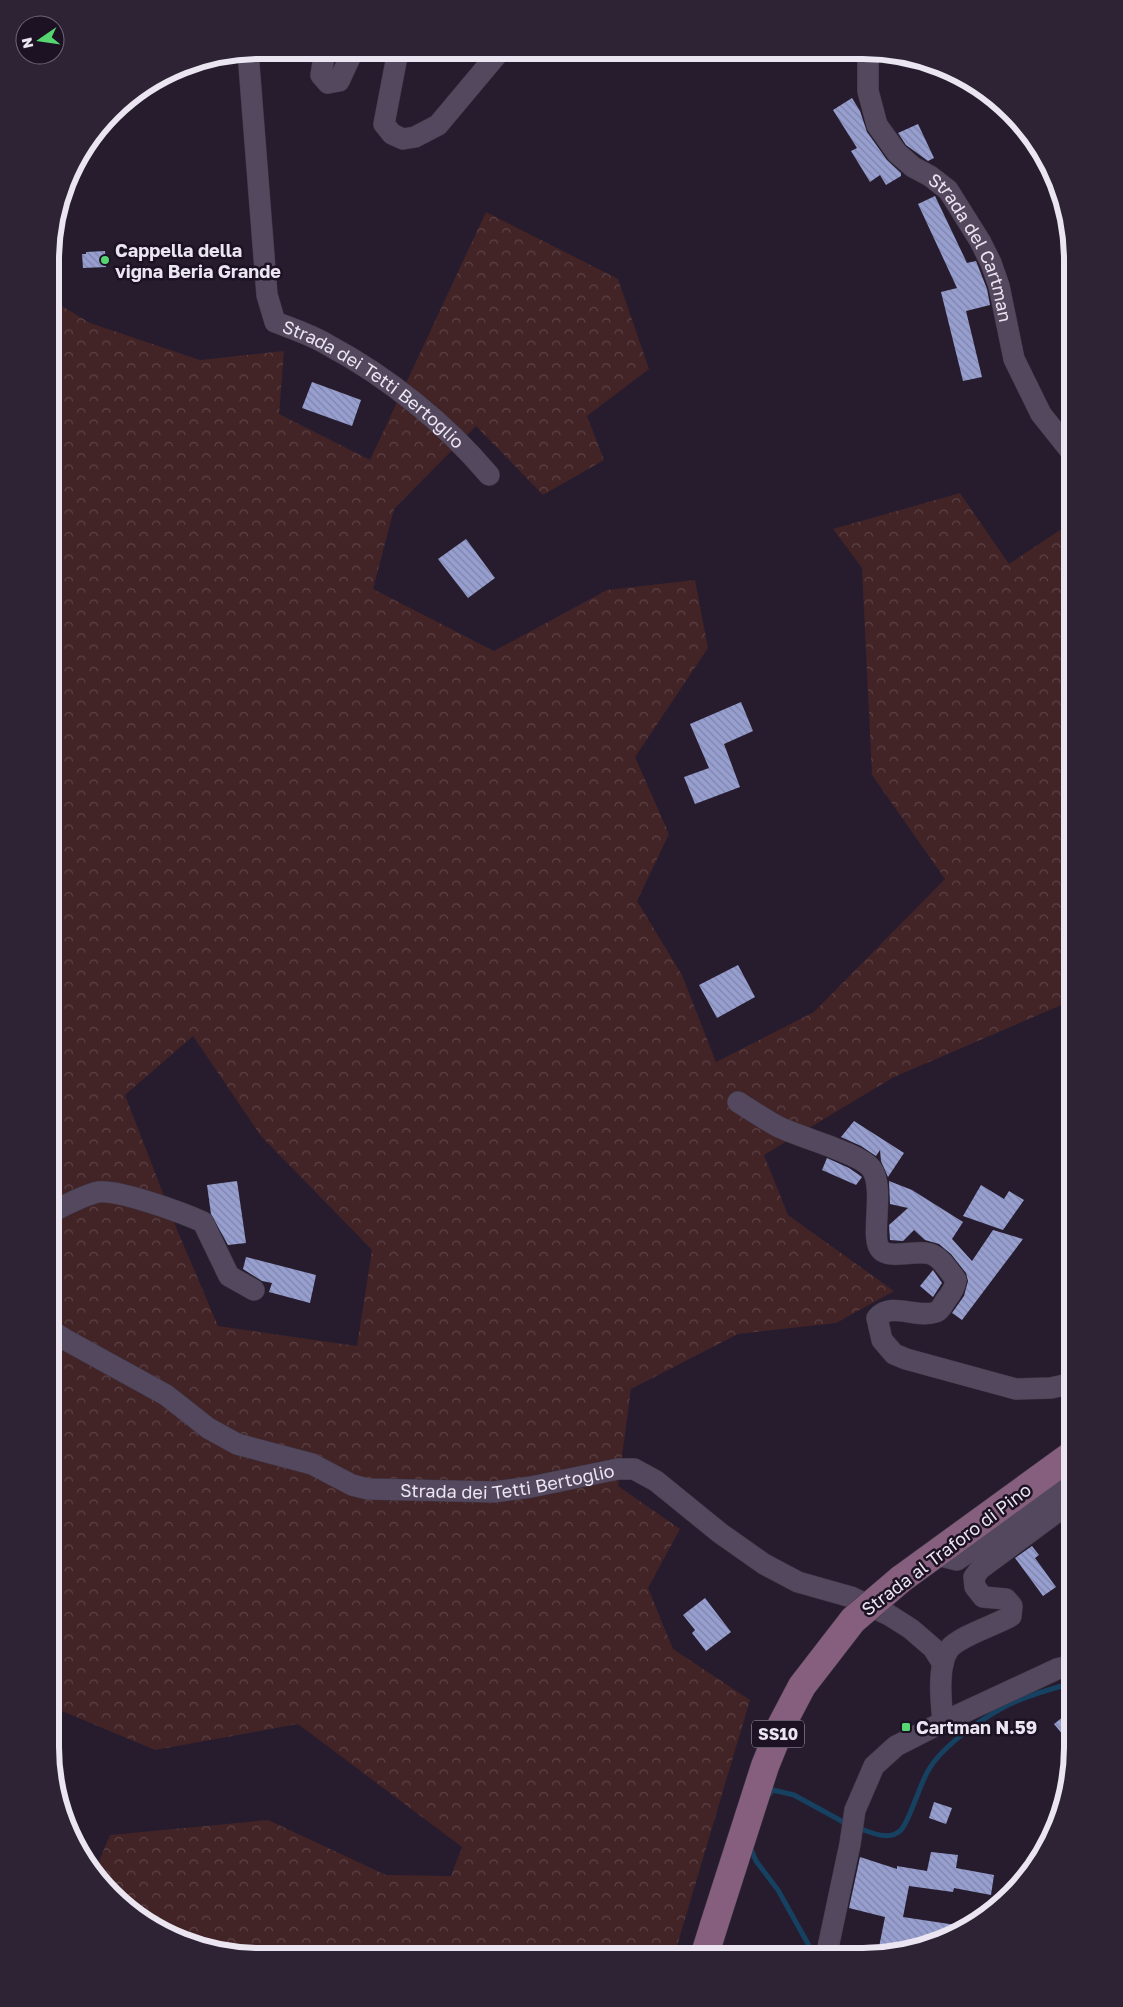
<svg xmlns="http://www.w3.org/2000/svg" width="1123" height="2007" font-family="'Golos Text',sans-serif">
<defs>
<pattern id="forest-crowns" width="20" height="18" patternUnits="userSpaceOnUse" patternTransform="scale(1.25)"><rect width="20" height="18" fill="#422326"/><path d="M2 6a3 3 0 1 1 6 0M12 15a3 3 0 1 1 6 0" fill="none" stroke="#5d4346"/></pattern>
<pattern id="building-back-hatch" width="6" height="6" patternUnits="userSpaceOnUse" patternTransform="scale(1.25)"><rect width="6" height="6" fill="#979fd0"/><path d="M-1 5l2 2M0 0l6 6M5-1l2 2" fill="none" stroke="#7f84a7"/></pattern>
</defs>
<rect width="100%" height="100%" fill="#261c2e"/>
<g fill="url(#forest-crowns)" fill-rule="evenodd">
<path d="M894,54C920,54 954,70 975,84Z"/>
<path d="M486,212L618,279L649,369L587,416L604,460L543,495L476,426L394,509L373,589L494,651L607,590L695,580L708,648L635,757L669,834L637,901L682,975L716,1062L814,1012L945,879L872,775L862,568L833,529L960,493L1009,564L1072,522L1073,524V1000L894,1077L764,1155L788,1215L894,1291L836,1323L738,1334L631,1389L618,1486L680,1529L648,1588L673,1649L750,1700L674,1956L232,1955L179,1941L132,1913L94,1873L110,1835L268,1820L386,1875L451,1876L462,1847L298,1724L155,1750L50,1706L52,300L90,323L200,360L284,351L279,414L370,460ZM193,1036L261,1136L372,1250L357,1346L218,1326L178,1232L125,1095Z"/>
</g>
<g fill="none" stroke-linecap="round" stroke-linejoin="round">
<g stroke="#164161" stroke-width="5">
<path d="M767,1797L773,1790L794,1795L847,1824"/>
<path d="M858,1828C871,1832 889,1842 901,1830C909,1822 920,1784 928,1771C941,1747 980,1720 1004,1707C1025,1696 1050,1689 1073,1683"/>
<path d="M750,1847L756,1861L778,1890L812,1951L811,1957"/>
</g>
</g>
<g fill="url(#building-back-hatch)">
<path d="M852,98L860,111L867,132L887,160L901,173V176L886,185L880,175L870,182L851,151L857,148L833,110Z"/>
<path d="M918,124L934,158L928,161L906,145L898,133Z"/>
<path d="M935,196L967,263L976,261L987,289L990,305L966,311L982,377L963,381L941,292L957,288L918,204Z"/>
<path d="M105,251L106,267L83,268L82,254H86V252Z"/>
<path d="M312,382L361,400L352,426L302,408Z"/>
<path d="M466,539L495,578L468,598L438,559Z"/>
<path d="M741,702L753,731L724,744L740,787L695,804L684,777L709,768L690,724Z"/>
<path d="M738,965L755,997L717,1018L699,985Z"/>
<path d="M854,1121L904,1153L888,1177L881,1161L880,1150L876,1156L861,1146L841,1137Z"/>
<path d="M827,1158L849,1168L862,1177L856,1185L822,1170Z"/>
<path d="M237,1181L246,1243L228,1245L211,1214L207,1185Z"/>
<path d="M889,1181L912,1190L963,1222L952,1239L972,1261L993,1230L1023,1239L962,1320L952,1313L964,1296L968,1281L966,1273L951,1254L939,1244L925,1240L914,1230L903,1241L890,1240L889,1225L908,1208L890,1204Z"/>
<path d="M981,1185L1004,1199L1009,1191L1024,1200L1003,1230L963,1216Z"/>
<path d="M246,1257L316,1275L310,1303L269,1292L272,1283L262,1281L243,1269Z"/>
<path d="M933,1270L942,1283L933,1297L920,1286Z"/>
<path d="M1032,1546L1039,1555L1035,1558L1056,1587L1043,1596L1015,1558Z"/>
<path d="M705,1598L731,1632L706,1651L692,1633L695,1630L683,1615Z"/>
<path d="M1073,1709V1747L1054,1724Z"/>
<path d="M934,1802L952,1808L946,1824L929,1818Z"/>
<path d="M931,1852L958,1855L956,1868L994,1875L991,1895L954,1888L953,1892L909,1886L903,1917L969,1927L931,1946L902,1951L879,1947L885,1917L849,1908L860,1857L897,1869V1866L927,1871Z"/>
</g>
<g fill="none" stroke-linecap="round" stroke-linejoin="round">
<defs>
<g id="minor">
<path d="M325,50L321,75L328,83L339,81L353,51"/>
<path d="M398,51L384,124L392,134L403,139L415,137L438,125L500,51"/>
<path id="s1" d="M248,52L267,295L275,322C293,329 312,335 328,345C388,377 445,423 489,475"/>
<path id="s2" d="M868,54V91L877,125L897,153L913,167L930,176L948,190L980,241L991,263L999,286L1014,359L1041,414L1073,454"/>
<path d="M738,1102C751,1110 764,1119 777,1126C798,1137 860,1153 871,1168C886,1187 869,1239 881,1250C891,1260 919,1248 933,1255C942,1259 948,1270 954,1277L956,1280C955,1288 951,1294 946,1300C943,1304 941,1310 936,1312C917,1319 891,1301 877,1318L882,1340L894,1354L906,1359L1016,1389L1051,1388L1073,1383"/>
<path d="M51,1212C64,1206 84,1195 98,1192C118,1189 183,1213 203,1222L229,1276L254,1290"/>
<path id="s3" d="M50,1330L66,1340L166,1395L208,1428L237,1444L312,1464L352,1485L368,1489L494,1492L531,1487L618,1469H634L656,1481L720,1533L764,1564L798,1582L851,1597L889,1615L911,1629L933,1648L943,1664"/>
<path d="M934,1554L957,1560L1064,1485L1073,1481"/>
<path d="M943,1722C941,1702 937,1665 949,1649C959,1636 996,1625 1011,1616L1012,1606L1006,1599L983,1597L975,1587L974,1577L980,1569L1073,1500"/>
<path d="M826,1957L850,1844L855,1810L874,1766L896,1746L943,1722L1057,1669L1073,1665"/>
</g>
<g id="major">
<path d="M901,1579L1073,1454"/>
<path d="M704,1957L714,1925"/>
</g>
</defs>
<use href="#minor" stroke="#3f3746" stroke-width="22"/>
<use href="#major" stroke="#3f3746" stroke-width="29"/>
<use href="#minor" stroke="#53485d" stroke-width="21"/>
<use href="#major" stroke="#875f7e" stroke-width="28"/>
<defs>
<path id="major-bridge" d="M714,1925L765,1766L782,1724L802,1686L853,1620L901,1579"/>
</defs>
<use href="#major-bridge" stroke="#3f3746" stroke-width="29" stroke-linecap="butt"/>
<use href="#major-bridge" stroke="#875f7e" stroke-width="28"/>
</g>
<g fill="#56d671" stroke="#1c1224" stroke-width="2">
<circle cx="105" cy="260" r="5"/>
<rect x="901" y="1722" width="10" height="10" rx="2.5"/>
</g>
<g text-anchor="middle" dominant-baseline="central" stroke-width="5" stroke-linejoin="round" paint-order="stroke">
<rect fill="#1c1224" stroke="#ada5b4" stroke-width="1" x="752" y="1720.5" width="52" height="27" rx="4"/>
<g font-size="16" font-weight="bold" fill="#ebe4f1">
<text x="778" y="1734">SS10</text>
</g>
<g font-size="18" font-weight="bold" fill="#ebe4f1" stroke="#1c1224" text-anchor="start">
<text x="115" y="250">Cappella della<tspan x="115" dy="21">vigna Beria Grande</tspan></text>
<text x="916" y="1727">Cartman N.59</text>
</g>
<g font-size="18" fill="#ebe4f1" stroke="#1c1224">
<text stroke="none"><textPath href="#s2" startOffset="232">Strada del Cartman</textPath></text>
<text stroke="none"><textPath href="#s1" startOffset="389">Strada dei Tetti Bertoglio</textPath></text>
<text stroke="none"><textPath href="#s3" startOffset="499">Strada dei Tetti Bertoglio</textPath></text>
<text transform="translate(946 1549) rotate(-37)">Strada al Traforo di Pino</text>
</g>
</g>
<path d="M0 0H1123V2007H0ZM260 59H863A201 201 0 0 1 1064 260V1747A201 201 0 0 1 863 1948H260A201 201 0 0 1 59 1747V260A201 201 0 0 1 260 59Z" fill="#2d2334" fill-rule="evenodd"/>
<path fill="none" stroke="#ebe4f1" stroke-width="6" d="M260 59H863A201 201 0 0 1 1064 260V1747A201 201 0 0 1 863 1948H260A201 201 0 0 1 59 1747V260A201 201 0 0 1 260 59Z"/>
<g transform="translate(40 40) rotate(257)"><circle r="24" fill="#1c1224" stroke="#6f6676"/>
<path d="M0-4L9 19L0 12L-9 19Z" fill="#56d671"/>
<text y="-8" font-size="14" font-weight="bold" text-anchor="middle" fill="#ebe4f1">N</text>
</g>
</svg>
